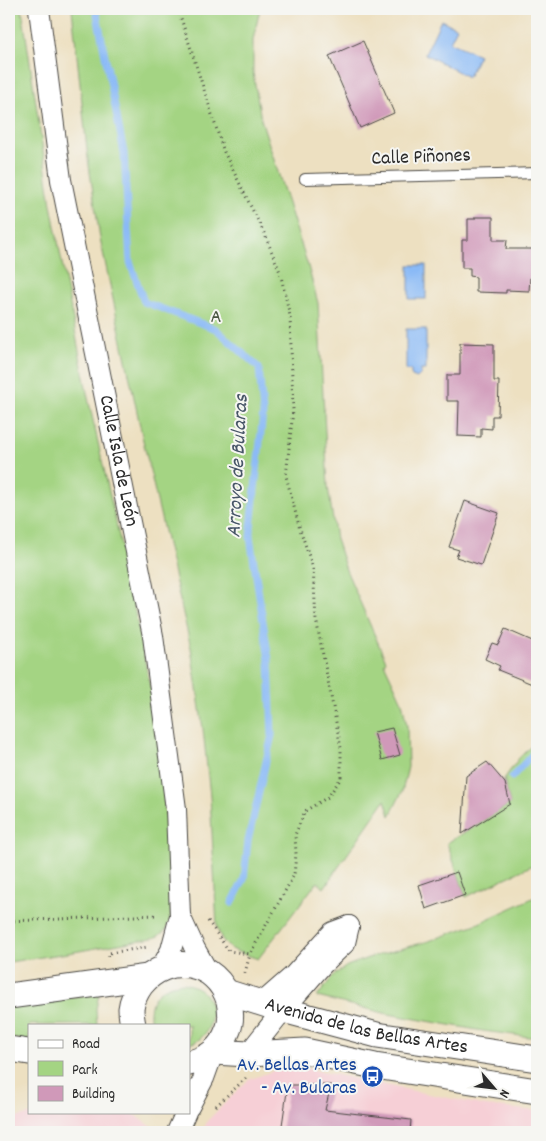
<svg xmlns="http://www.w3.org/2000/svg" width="546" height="1141" font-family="Dekko,sans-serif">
<rect width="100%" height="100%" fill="#f6f6f2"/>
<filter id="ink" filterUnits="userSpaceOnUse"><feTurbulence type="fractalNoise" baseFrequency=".02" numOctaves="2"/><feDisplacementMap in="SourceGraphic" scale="10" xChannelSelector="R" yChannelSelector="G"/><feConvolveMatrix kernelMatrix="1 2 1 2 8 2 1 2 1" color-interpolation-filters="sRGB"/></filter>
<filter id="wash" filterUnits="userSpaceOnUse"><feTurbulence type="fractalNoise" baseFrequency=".0096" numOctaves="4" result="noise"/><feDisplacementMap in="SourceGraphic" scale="20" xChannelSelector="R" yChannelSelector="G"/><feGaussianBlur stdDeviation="1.12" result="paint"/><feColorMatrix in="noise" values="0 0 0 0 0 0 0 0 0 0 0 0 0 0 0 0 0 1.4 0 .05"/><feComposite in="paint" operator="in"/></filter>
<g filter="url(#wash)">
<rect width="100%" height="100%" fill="#ede0c1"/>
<g fill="#f6cfd6">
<path d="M289,1065L487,1106L537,1111V1132H202L208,1120L248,1080Z"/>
<path d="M43,1112H131L152,1127L150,1132H9V1119Z"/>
</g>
<g fill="#a4d483" stroke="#688057">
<path d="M9,9H22L51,205L88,398L124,558L151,691L161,756L169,867L171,916L166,930L157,937L152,938L68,953L9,962Z"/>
<path d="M72,9H260L253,40V73L261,119L308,266L318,303L328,487L336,539L346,570L386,661L384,663L402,702L407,726L408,767L402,792L390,816L385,800L324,888L317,882L258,959C237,951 224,951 217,927L210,796L203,729L191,648L143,440L100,238L88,159Z"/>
<path d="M537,740V863L466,897L447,843L510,804L504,779L519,758Z"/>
<path d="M537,896V1038L483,1031L388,1014L317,997L334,975L347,966L368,958L429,941L479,923Z"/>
<path d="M184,983C190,985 196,986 202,991C219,1007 212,1039 189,1044V1025H151C146,999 159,985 184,983Z"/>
<path d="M99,994L96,1009L97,1025H29V1041L9,1038V1004Z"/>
</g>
<g fill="#8abaf6" stroke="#5a7290">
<path d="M441,20L457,28L450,42L479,55L468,77L425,54Z"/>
<rect x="409" y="265" width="17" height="34"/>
<path d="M406,329H426V370H421V374L417,378L412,376L411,374V370H406Z"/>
</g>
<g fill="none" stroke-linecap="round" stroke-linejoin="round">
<g stroke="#8abaf6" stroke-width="7">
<path d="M96,9L124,153L130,262L144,302L216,329L259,368L263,413L250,537L269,660L272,735L248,841L244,879L232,903"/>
<path d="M512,777L537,749"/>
</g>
</g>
<g id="blocks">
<g fill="#d099b9">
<path d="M363,41L394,113L360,128L329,56Z"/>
<path d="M475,217H493V240H507L506,249H534V278H530L529,291L506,290V293L476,292V277L470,276V268H462V240H468V219H475Z"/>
<path d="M460,343L494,344V381H499L498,416H492V429L481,428V437L458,436L459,401H447V375H460Z"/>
<path d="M465,501L499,513L481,565L456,557L459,550L449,547Z"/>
<path d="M505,629L537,643V686L498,670L500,666L485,659L492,643L498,645Z"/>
<path d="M392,728L400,755L382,760L374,732Z"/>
<path d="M487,762L505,783L510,804L462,834L466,776Z"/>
<path d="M457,872L465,895L426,909L419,885Z"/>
<path d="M288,1085H331L325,1110L411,1120L410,1132H281Z"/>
</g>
</g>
</g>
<g filter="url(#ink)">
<use href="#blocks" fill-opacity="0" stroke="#484642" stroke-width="1"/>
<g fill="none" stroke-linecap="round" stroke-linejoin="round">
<defs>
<path id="service" d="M305,179L537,173"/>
<g id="minor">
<path id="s1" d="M39,9L61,180L153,636L176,809L180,916L171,950L161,968"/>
<path d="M180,916L195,949L208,972"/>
<path d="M262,1003L294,975L333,932L349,926"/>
<path d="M248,1054L283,1010L323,964L345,943L349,926"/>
<path d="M189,1107L204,1078L213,1053"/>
<path d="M177,1132L186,1112"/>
</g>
<g id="tertiary">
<path id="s2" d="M226,992L283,1010L377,1035L537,1059"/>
<path d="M9,996L148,977"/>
<path d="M133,1025C132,1020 131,1014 131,1009C132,1001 136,992 141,985C167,952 217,960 229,1001C231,1011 232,1021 228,1030C221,1049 208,1059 189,1063"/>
<path d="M9,1049L29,1052"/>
<path d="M214,1052L248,1054L305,1051L375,1066L537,1091"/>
</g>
</defs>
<use href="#service" stroke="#484642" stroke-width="12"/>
<use href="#minor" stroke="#484642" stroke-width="22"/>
<use href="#tertiary" stroke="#484642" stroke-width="27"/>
<g stroke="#484642" stroke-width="3" stroke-dasharray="1 4" stroke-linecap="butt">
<path d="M178,9L224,152L265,235L280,272L290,316L293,411L286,476L299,526L313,568L316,619L341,748V778L328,797L305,811L295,835L296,854L294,875L250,954L229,951L206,918"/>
<path d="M9,921L158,915"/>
<path d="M109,957V953L148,947"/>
<path d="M245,973L250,954"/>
<path d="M216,1106L246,1078"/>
</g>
<use href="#service" stroke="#fff" stroke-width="10"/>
<use href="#minor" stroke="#fff" stroke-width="20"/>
<use href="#tertiary" stroke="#fff" stroke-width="25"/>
</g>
</g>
<defs>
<symbol id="bus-disc" viewBox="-11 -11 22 22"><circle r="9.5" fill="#1a4fb4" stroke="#f6f6f2"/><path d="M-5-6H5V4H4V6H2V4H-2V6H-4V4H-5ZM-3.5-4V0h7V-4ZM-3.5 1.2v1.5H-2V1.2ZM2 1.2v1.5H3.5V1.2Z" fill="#fff"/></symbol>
</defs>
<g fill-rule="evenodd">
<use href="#bus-disc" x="360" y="1064" width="25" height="25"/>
</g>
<g text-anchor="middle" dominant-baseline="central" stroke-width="4" stroke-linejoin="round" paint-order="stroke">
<g font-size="20" fill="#2b2b2b" stroke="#f6f6f2">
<text transform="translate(421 158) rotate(-2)">Calle Piñones</text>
<text stroke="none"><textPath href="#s1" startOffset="459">Calle Isla de León</textPath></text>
<text stroke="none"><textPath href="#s2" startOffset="145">Avenida de las Bellas Artes</textPath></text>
</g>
<g font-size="20" fill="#495541" stroke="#f6f6f2">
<text x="216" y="318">A</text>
</g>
<g font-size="20" fill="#164399" stroke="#f6f6f2" text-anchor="end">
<text x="357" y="1066">Av. Bellas Artes<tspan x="357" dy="23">- Av. Bularas</tspan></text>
</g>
<g font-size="21" font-style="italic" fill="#485668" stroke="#f6f6f2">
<text transform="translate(239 466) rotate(-87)">Arroyo de Bularas</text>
</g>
</g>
<rect width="546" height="1141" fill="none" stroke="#f6f6f2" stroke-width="30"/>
<rect x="28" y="1024" width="162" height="90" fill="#f6f6f2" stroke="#a5a5a2"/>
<rect x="38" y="1040" width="25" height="8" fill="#ffffff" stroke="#a5a5a2"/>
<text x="72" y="1048" font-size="15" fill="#2b2b2b">Road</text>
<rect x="38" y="1061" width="25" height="15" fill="#a4d483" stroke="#a5a5a2"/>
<text x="72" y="1074" font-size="15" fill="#2b2b2b">Park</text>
<rect x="38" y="1086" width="25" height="15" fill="#d099b9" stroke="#a5a5a2"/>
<text x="72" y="1098" font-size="15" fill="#2b2b2b">Building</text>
<g transform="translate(494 1088) rotate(118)" stroke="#f6f6f2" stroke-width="4" paint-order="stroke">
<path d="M0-4L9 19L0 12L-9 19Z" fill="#2b2b2b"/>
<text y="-8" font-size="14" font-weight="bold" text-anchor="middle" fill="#2b2b2b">N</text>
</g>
</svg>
